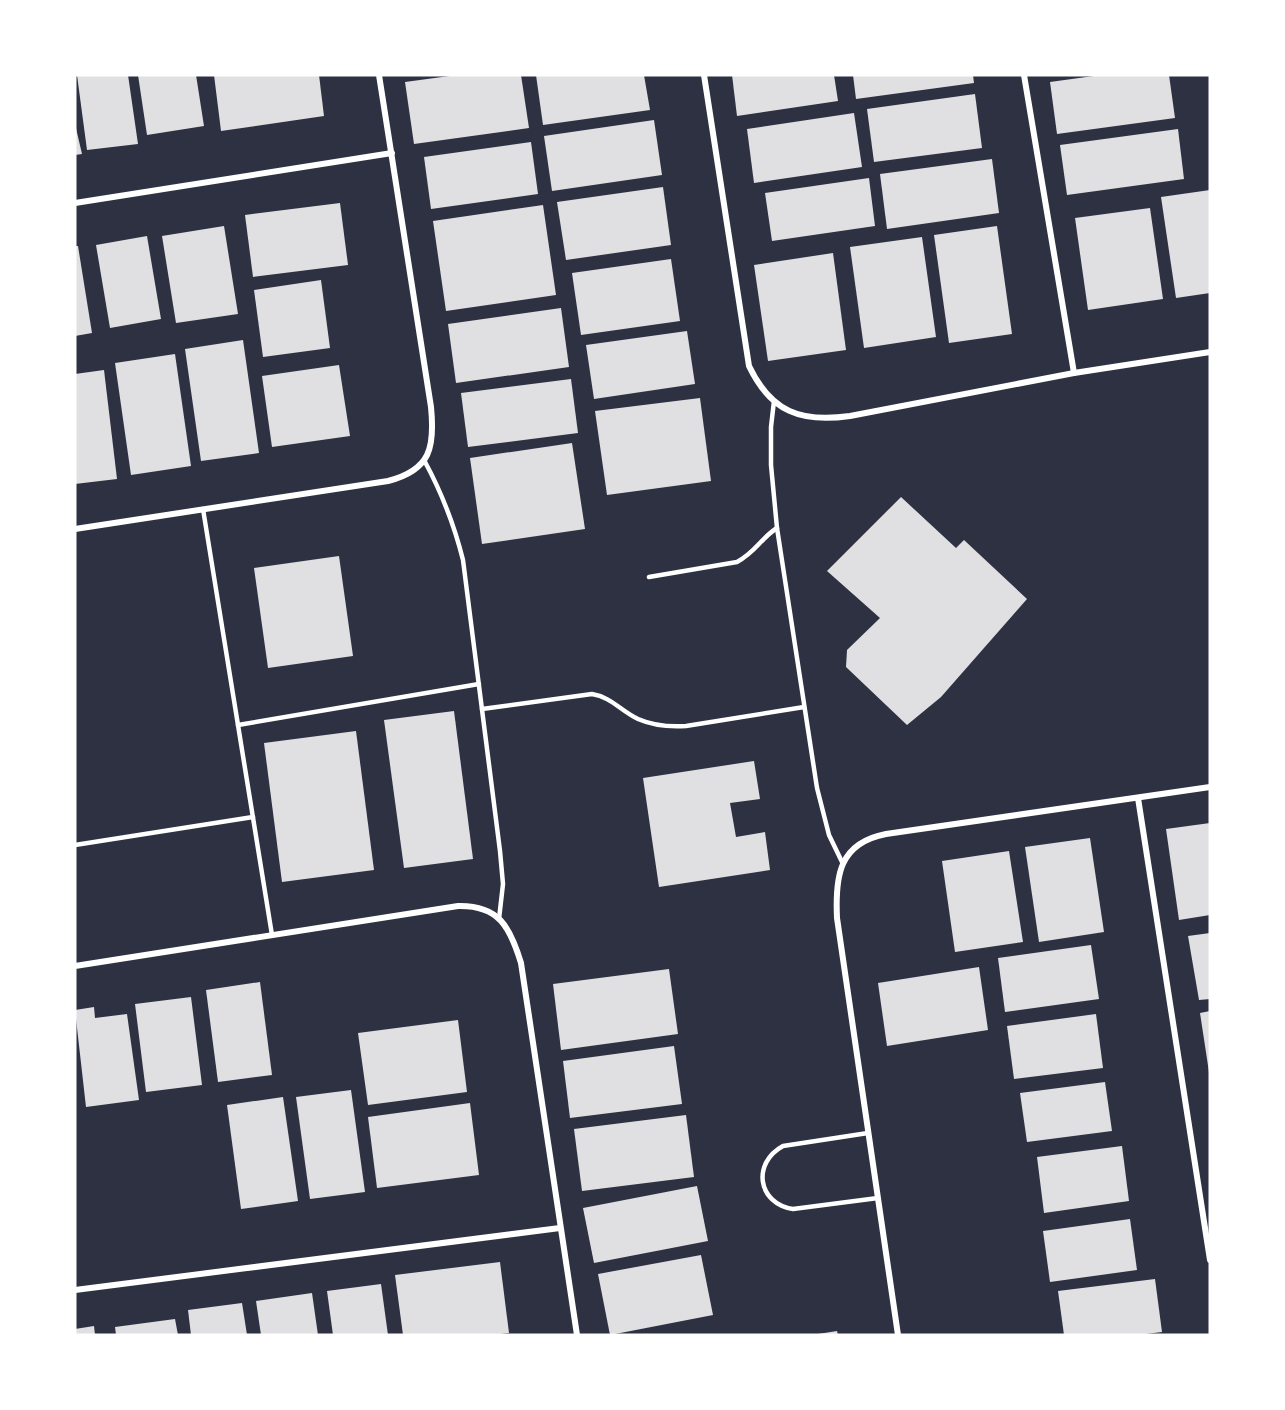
<svg xmlns="http://www.w3.org/2000/svg" width="1285" height="1410" font-family="Mulish,sans-serif">
<rect width="100%" height="100%" fill="#2d3142"/>
<g fill="#e0e0e3">
<path d="M77,75H128L138,144L87,150Z"/>
<path d="M138,75H196L204,126L147,135Z"/>
<path d="M214,75H319L324,116L221,131Z"/>
<path d="M457,75H521L529,128L414,144L405,82Z"/>
<path d="M536,75H644L650,110L543,125Z"/>
<path d="M732,75H834L838,101L737,116Z"/>
<path d="M853,75H973L974,83L856,99Z"/>
<path d="M1101,75H1169L1175,118L1057,134L1050,82Z"/>
<path d="M975,94L982,148L874,162L867,109Z"/>
<path d="M854,113L862,167L754,183L747,129Z"/>
<path d="M654,120L662,175L552,191L544,136Z"/>
<path d="M75,124L82,154L75,155Z"/>
<path d="M1178,129L1184,179L1067,195L1060,145Z"/>
<path d="M531,142L538,194L431,209L424,157Z"/>
<path d="M992,159L999,213L887,229L880,174Z"/>
<path d="M869,178L875,226L772,241L765,193Z"/>
<path d="M663,187L671,245L566,260L557,202Z"/>
<path d="M1210,190V293L1176,298L1161,197Z"/>
<path d="M340,203L348,265L253,277L245,215Z"/>
<path d="M543,205L556,295L446,311L433,221Z"/>
<path d="M1150,208L1163,299L1088,310L1075,218Z"/>
<path d="M224,226L238,314L176,323L162,236Z"/>
<path d="M997,226L1012,334L949,343L934,235Z"/>
<path d="M147,236L161,319L110,328L96,245Z"/>
<path d="M922,237L936,337L864,348L850,247Z"/>
<path d="M75,246H78L92,333L75,336Z"/>
<path d="M833,253L846,350L768,361L754,265Z"/>
<path d="M671,259L680,321L581,335L572,273Z"/>
<path d="M321,280L330,348L263,357L254,290Z"/>
<path d="M561,308L569,367L456,383L448,324Z"/>
<path d="M687,331L695,384L594,399L586,345Z"/>
<path d="M243,340L259,453L201,461L185,349Z"/>
<path d="M175,354L191,466L131,475L115,363Z"/>
<path d="M339,365L350,436L272,447L262,376Z"/>
<path d="M104,370L117,479L75,484V374Z"/>
<path d="M571,379L578,433L468,447L461,393Z"/>
<path d="M700,398L711,481L607,495L595,411Z"/>
<path d="M572,443L585,529L482,544L470,458Z"/>
<path d="M901,497L956,548L964,540L1027,599L941,697L907,725L846,667L847,650L880,618L827,571Z"/>
<path d="M339,556L353,656L268,668L254,568Z"/>
<path d="M454,711L473,859L404,868L384,720Z"/>
<path d="M356,731L374,870L282,882L264,743Z"/>
<path d="M754,761L760,799L730,803L736,837L765,832L770,870L659,887L643,778Z"/>
<path d="M1210,823V915L1179,920L1166,829Z"/>
<path d="M1090,838L1104,932L1039,942L1025,847Z"/>
<path d="M1009,851L1023,942L955,952L942,861Z"/>
<path d="M1210,933V999L1199,1000L1188,936Z"/>
<path d="M1091,945L1099,999L1005,1012L998,958Z"/>
<path d="M979,967L988,1030L887,1046L878,983Z"/>
<path d="M669,969L678,1034L561,1050L553,984Z"/>
<path d="M260,982L272,1075L218,1082L206,990Z"/>
<path d="M191,997L202,1085L146,1092L135,1004Z"/>
<path d="M94,1007L95,1018L127,1014L139,1100L86,1107L75,1010Z"/>
<path d="M1210,1011V1072H1209L1200,1013Z"/>
<path d="M1096,1014L1103,1068L1014,1079L1007,1026Z"/>
<path d="M458,1020L467,1092L368,1105L358,1033Z"/>
<path d="M674,1046L682,1104L570,1118L563,1061Z"/>
<path d="M1105,1082L1112,1131L1027,1142L1020,1093Z"/>
<path d="M351,1090L365,1192L310,1199L296,1097Z"/>
<path d="M283,1097L298,1201L241,1209L227,1105Z"/>
<path d="M470,1103L479,1175L377,1188L368,1117Z"/>
<path d="M686,1115L694,1177L582,1191L574,1129Z"/>
<path d="M1122,1146L1129,1201L1044,1213L1037,1157Z"/>
<path d="M697,1186L708,1241L594,1263L583,1208Z"/>
<path d="M1130,1219L1137,1270L1050,1282L1043,1231Z"/>
<path d="M701,1255L713,1315L610,1335L598,1274Z"/>
<path d="M500,1262L509,1333L492,1335H403L395,1275Z"/>
<path d="M1155,1279L1162,1332L1138,1335H1064L1058,1291Z"/>
<path d="M381,1284L388,1335H333L327,1291Z"/>
<path d="M312,1293L318,1335H261L256,1301Z"/>
<path d="M242,1303L247,1335H191L188,1310Z"/>
<path d="M175,1319L178,1335H116L115,1327Z"/>
<path d="M94,1326L95,1335H75V1329Z"/>
<path d="M837,1331L838,1335H818V1334Z"/>
</g>
<g fill="none" stroke-linecap="round" stroke-linejoin="round">
<g stroke="#fff" stroke-width="4.5">
<path d="M774,401L771,427V465L777,528L817,788L829,835L843,864"/>
<path d="M424,460C442,493 454,524 463,560L500,851L503,884L499,919"/>
<path d="M203,509L272,935"/>
<path d="M649,577L737,562C756,552 761,538 777,528"/>
<path d="M482,709L592,694C611,697 621,711 638,719C654,726 670,727 686,726L804,707"/>
<path d="M238,725L479,684"/>
<path d="M75,845L253,817"/>
<path d="M868,1133L783,1146C752,1163 757,1203 793,1209L878,1198"/>
</g>
<g stroke="#fff" stroke-width="6">
<path d="M704,75L749,366C771,412 801,423 850,416L1074,373L1210,352"/>
<path d="M1024,75L1074,373"/>
<path d="M75,203L392,153"/>
<path d="M75,529L388,481C431,470 435,447 431,407L379,75"/>
<path d="M1138,798L1210,1260"/>
<path d="M75,966L458,906C499,905 510,927 521,963L577,1335"/>
<path d="M75,1290L560,1228"/>
<path d="M898,1335L837,918C835,876 839,843 886,834L1210,787"/>
</g>
</g>
<rect width="1285" height="1410" fill="none" stroke="#ffffff" stroke-width="153"/>
</svg>
